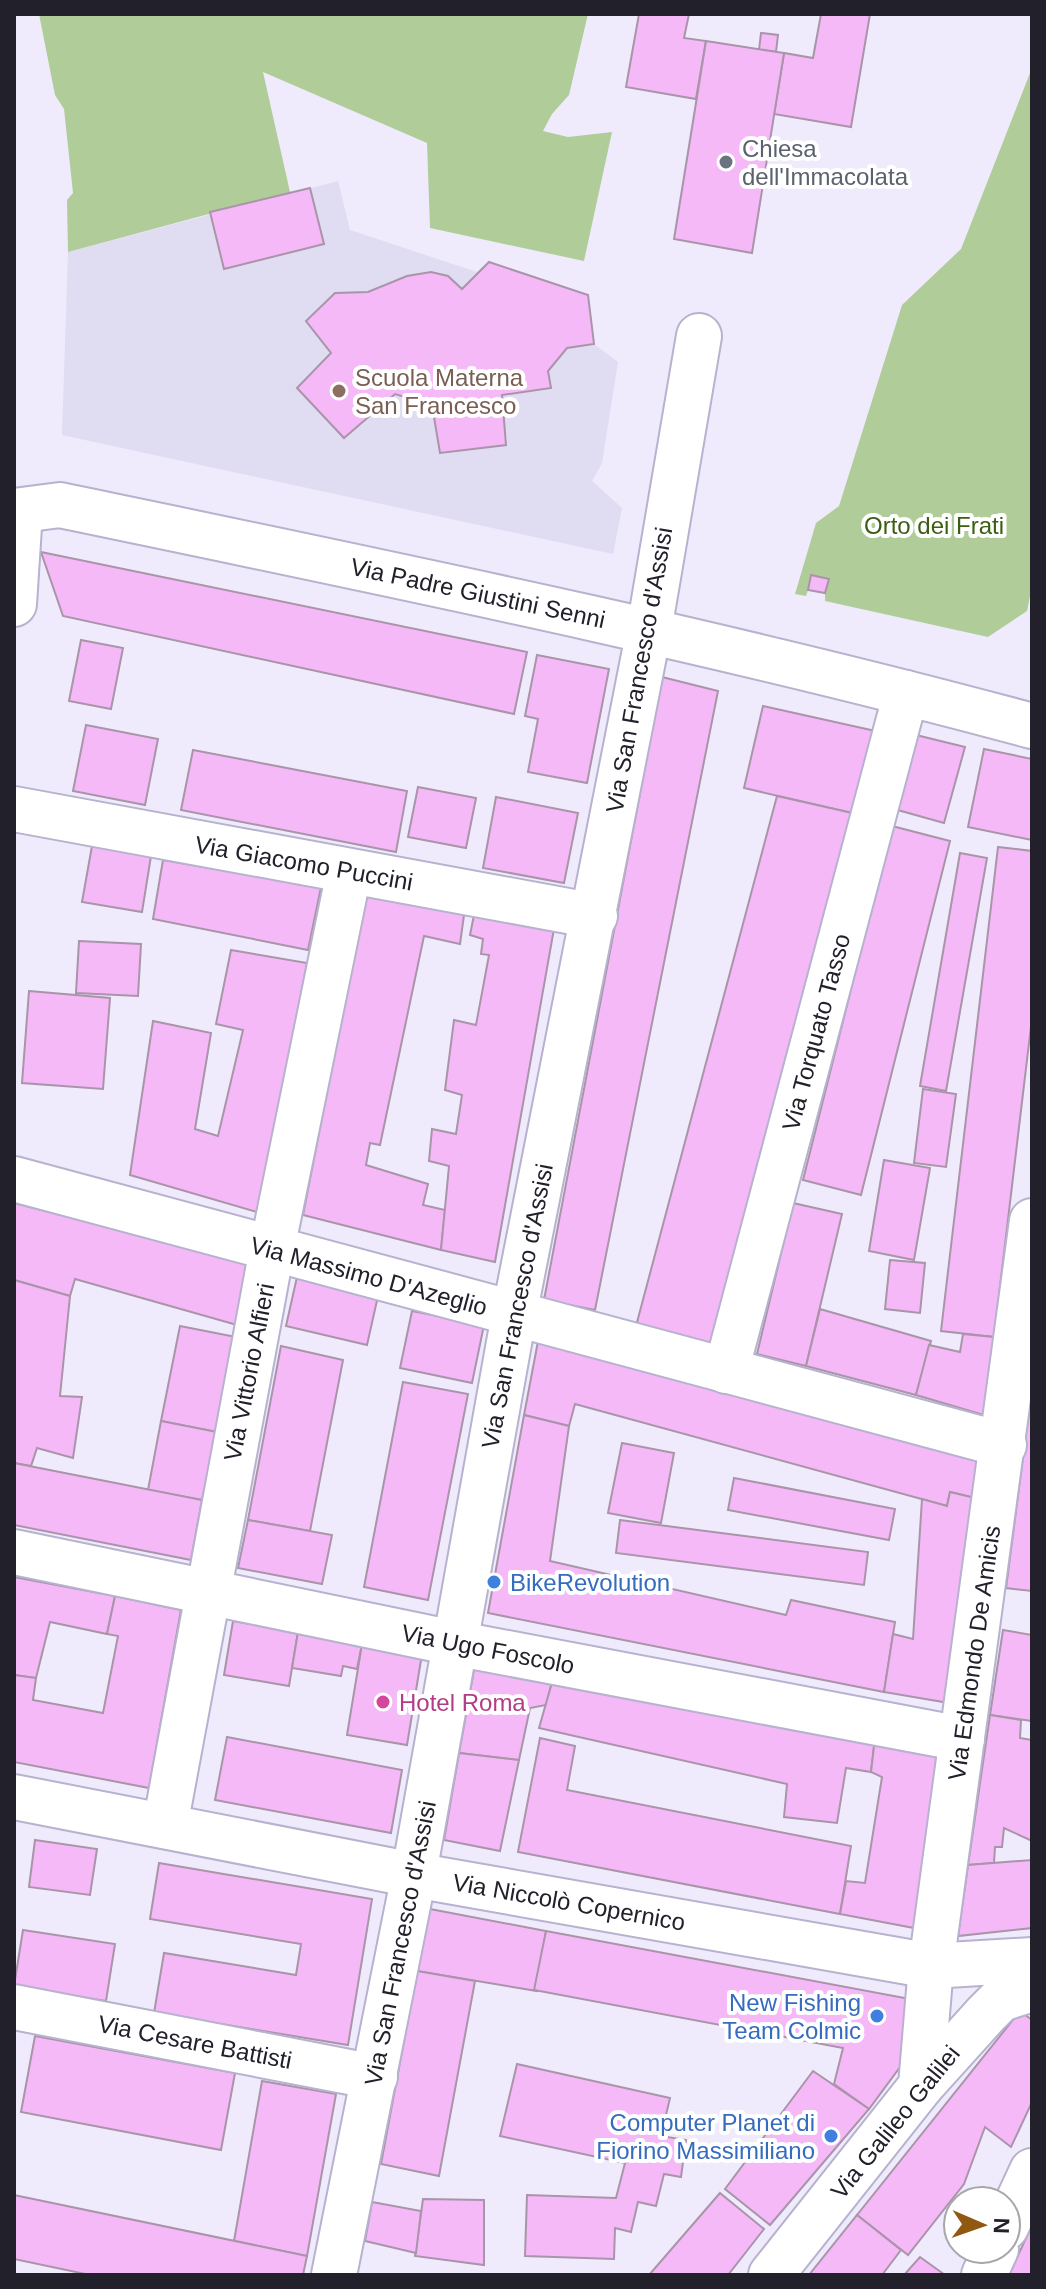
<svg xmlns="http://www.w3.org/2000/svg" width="1046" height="2289" font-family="Arial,sans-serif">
<rect width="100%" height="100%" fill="#efebfd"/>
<path fill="#e0dcf1" d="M338,181L350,230L477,272L489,262L588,295L594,344L618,362L602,463L592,481L622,508L613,554L62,435L68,252Z"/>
<g fill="#b0cd99">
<path d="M39,14H588L569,95L552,114L543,131L568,137L612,132L584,261L430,228L427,143L263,72L290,192L68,252L67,200L73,193L64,109L55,95Z"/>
<path d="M1032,68V586L1027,611L988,637L825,601V593L808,590L806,596L795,594L816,523L839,506L902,305L961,249Z"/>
</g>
<g fill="#f6b9f8" stroke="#a994a9" stroke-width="2">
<path d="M639,14H689L684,38L706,41L696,99L626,87Z"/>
<path d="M821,14H870L851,127L774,114L784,53L813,58Z"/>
<path d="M761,33L778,35L776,52L759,50Z"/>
<path d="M706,41L784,53L752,253L674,239Z"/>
<path d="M310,188L324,244L224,269L210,212Z"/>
<path d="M489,262L588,295L594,344L567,348L548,371L551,388L502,395L506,445L440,453L432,405L395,394L344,438L297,388L331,353L306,321L335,293L368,292L407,276L431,272L448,276L462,289Z"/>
<path d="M41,552L527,652L514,714L63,616Z"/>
<path d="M811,575L829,579L825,593L808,590Z"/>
<path d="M81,640L123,648L111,709L69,701Z"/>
<path d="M537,655L609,669L587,783L528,772L538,719L525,716Z"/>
<path d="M662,677L718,691L595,1310L544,1300Z"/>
<path d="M763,706L880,732L861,815L744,788Z"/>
<path d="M86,725L158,739L145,805L73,791Z"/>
<path d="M912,734L965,747L944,823L894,809Z"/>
<path d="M984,749L1032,759V840L968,827Z"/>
<path d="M193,750L407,791L396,852L181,810Z"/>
<path d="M418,787L476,798L466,848L408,837Z"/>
<path d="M777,796L861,815L715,1346L636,1326Z"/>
<path d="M496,797L578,813L564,883L483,868Z"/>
<path d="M892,826L950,841L861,1195L803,1180Z"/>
<path d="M92,846L151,856L142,912L82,902Z"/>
<path d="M998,847L1032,851V1018L994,1337L941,1331Z"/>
<path d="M960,853L987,858L946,1091L920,1086Z"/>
<path d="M163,860L321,887L308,950L153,919Z"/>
<path d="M366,890L465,908L460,944L424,936L380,1145L370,1143L366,1165L428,1184L423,1205L445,1210L441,1250L303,1215Z"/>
<path d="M475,910L555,923L495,1262L441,1250L449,1166L429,1161L432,1129L456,1134L462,1095L445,1090L454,1020L476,1025L489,955L481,954L483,939L470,935Z"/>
<path d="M79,941L141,944L138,996L76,993Z"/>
<path d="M231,950L307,963L260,1213L130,1175L153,1021L211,1033L195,1129L218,1136L243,1030L216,1024Z"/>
<path d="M29,991L110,998L103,1089L22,1083Z"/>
<path d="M923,1089L956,1094L946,1167L914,1163Z"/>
<path d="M884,1160L930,1168L914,1260L869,1251Z"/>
<path d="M14,1203L251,1263L237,1325L75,1279L70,1296L14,1280Z"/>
<path d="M793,1203L842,1214L806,1366L757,1354Z"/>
<path d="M890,1260L925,1263L920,1313L885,1309Z"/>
<path d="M297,1277L378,1296L367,1345L286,1326Z"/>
<path d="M14,1280L70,1296L60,1396L82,1397L73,1458L37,1448L31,1466L14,1463Z"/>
<path d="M820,1309L931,1341L916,1395L806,1366Z"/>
<path d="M412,1311L484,1325L472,1383L400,1368Z"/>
<path d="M180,1326L236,1337L217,1432L161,1421Z"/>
<path d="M963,1334L994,1337L987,1416L916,1395L929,1345L960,1352Z"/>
<path d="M539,1336L983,1449L975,1498L950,1492L947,1506L575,1404L569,1426L524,1415Z"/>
<path d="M281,1346L343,1360L310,1531L248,1520Z"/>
<path d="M403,1382L468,1394L428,1600L364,1587Z"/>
<path d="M1032,1388V1591L1006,1588Z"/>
<path d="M524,1415L569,1426L550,1561L786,1615L791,1600L895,1622L884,1692L488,1613Z"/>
<path d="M161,1421L217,1432L202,1500L148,1490Z"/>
<path d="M622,1443L674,1453L661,1523L608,1513Z"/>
<path d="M14,1463L202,1500L191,1560L14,1525Z"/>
<path d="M734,1478L895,1509L889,1540L728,1510Z"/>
<path d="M950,1492L975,1498L949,1703L884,1692L893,1634L913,1639L922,1499L947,1506Z"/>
<path d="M248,1520L332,1535L322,1584L238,1568Z"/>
<path d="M620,1520L868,1552L864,1585L616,1553Z"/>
<path d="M14,1577L115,1596L107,1634L50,1622L36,1678L14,1675Z"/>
<path d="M115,1596L181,1610L149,1788L14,1762V1675L36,1678L33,1700L103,1713L118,1636L107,1634Z"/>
<path d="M233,1621L298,1632L289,1686L224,1675Z"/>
<path d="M1003,1630L1032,1635V1721L990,1715Z"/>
<path d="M298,1632L362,1644L357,1669L343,1666L341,1676L292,1668Z"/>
<path d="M362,1644L422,1654L407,1745L347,1735Z"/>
<path d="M475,1664L553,1679L546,1705L530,1708L519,1760L459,1753Z"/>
<path d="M553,1679L875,1738L871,1772L846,1768L837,1823L784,1817L787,1784L539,1728Z"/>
<path d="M990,1715L1021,1720L1020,1738L1032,1740V1841L1004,1828L1002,1847H995L994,1863L968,1865Z"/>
<path d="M227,1737L402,1770L391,1833L215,1800Z"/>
<path d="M540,1738L575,1746L567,1790L851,1846L840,1914L518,1852Z"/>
<path d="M875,1738L941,1750L914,1928L840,1914L846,1881L865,1883L882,1777L871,1772Z"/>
<path d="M459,1753L519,1760L500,1851L444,1840Z"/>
<path d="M35,1840L97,1849L90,1895L29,1887Z"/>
<path d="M1032,1860V1928L958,1936L968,1865Z"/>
<path d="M159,1863L372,1899L348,2045L154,2013L164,1953L296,1975L301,1944L150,1919Z"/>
<path d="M430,1909L546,1931L537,1991L417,1971Z"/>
<path d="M23,1930L115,1944L106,2001L14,1986Z"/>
<path d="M546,1931L910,1999L900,2067L869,2109L834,2084L843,2048L534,1990Z"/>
<path d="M417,1971L475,1981L439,2176L381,2164Z"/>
<path d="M1020,2011L1032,2020V2102L1011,2147L985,2127L964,2184L908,2255L857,2215Z"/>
<path d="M35,2036L235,2073L221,2150L21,2112Z"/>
<path d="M517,2064L670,2098L661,2136L686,2140L681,2177L664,2174L656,2206L638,2202L631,2232L615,2228L614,2259L525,2256L527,2195L616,2198L625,2163L500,2136Z"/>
<path d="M813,2071L869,2109L770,2225L725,2189Z"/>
<path d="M262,2081L336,2094L307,2256L234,2241Z"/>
<path d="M720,2193L764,2229L728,2275H649Z"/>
<path d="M14,2195L307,2256L303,2275H90L14,2259Z"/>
<path d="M423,2199L484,2200V2265L415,2256Z"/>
<path d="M372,2202L421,2211L416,2253L365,2241Z"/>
<path d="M857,2215L901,2250L882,2275H809Z"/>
<path d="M1032,2225V2275H1009Z"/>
<path d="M920,2257L945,2275H904Z"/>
</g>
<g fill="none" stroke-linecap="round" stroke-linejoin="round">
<defs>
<g id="minor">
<path d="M14,511L60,505C385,573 711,639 1032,726"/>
<path d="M14,604L20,511"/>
<path d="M14,809L595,916"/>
<path d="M14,1179L1004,1445"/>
<path d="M726,1371L906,693"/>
<path d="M14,1552L454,1643L962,1739"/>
<path d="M14,1797L414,1875L931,1966L1032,1960"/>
<path d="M165,1826L272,1249L349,872"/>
<path d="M14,2007L375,2077"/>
<path d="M921,2086L931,1966L1032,1221"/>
<path d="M1006,2227L1032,2171"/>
<path d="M334,2275L411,1890L514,1315L649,630L699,336"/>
<path d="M771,2275L921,2086L986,2014L1001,1999L1032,1989"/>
<path d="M984,2275L996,2249"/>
</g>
</defs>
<use href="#minor" stroke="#b7b2cd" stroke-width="48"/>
<use href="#minor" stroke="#fff" stroke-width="44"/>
</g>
<circle fill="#6b7280" stroke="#fff" stroke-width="3" cx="726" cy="162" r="8"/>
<circle fill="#8d6e63" stroke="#fff" stroke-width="3" cx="339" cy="391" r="8"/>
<g fill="#3f7fe0" stroke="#fff" stroke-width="3">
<circle cx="494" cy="1582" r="8"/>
<circle cx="877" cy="2016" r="8"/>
<circle cx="831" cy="2136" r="8"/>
</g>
<circle fill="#d1479c" stroke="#fff" stroke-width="3" cx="383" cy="1702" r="8"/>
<g text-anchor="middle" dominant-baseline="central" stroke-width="8" stroke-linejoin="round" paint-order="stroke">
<g font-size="24" fill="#5b616d" stroke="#fff" text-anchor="start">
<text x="742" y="148">Chiesa<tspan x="742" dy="28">dell'Immacolata</tspan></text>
</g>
<g font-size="24" fill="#785e54" stroke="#fff" text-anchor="start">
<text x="355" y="377">Scuola Materna<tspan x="355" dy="28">San Francesco</tspan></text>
</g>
<g font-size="24" fill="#3a5e12" stroke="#fff">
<text x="934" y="525">Orto dei Frati</text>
</g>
<g font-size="24" fill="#22202a" stroke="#fff">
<text transform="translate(478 593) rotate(12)">Via Padre Giustini Senni</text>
<text transform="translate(639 670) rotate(-80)">Via San Francesco d'Assisi</text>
<text transform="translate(304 863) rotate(10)">Via Giacomo Puccini</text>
<text transform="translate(816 1032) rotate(-75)">Via Torquato Tasso</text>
<text transform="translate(369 1276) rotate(15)">Via Massimo D'Azeglio</text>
<text transform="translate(517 1306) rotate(-79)">Via San Francesco d'Assisi</text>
<text transform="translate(249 1372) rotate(-79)">Via Vittorio Alfieri</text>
<text transform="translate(488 1649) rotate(11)">Via Ugo Foscolo</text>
<text transform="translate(974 1653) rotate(-82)">Via Edmondo De Amicis</text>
<text transform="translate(569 1902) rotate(10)">Via Niccolò Copernico</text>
<text transform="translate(400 1943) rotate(-79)">Via San Francesco d'Assisi</text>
<text transform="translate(195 2042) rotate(11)">Via Cesare Battisti</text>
<text transform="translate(895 2122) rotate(-51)">Via Galileo Galilei</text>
</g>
<g font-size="24" fill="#366cbe" stroke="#fff" text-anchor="end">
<text x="510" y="1582" text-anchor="start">BikeRevolution</text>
<text x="861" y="2002">New Fishing<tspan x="861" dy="28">Team Colmic</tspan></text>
<text x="815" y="2122">Computer Planet di<tspan x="815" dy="28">Fiorino Massimiliano</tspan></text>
</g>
<g font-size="24" fill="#b23c85" stroke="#fff" text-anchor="start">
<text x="399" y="1702">Hotel Roma</text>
</g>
</g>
<rect width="1046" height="2289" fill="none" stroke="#22202a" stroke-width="32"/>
<g transform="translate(982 2225) rotate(92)"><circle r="38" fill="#ffffff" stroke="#a7a6aa" stroke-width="2"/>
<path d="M0-6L14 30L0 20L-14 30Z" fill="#915812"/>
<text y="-12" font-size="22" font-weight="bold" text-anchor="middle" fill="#22202a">N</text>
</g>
</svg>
